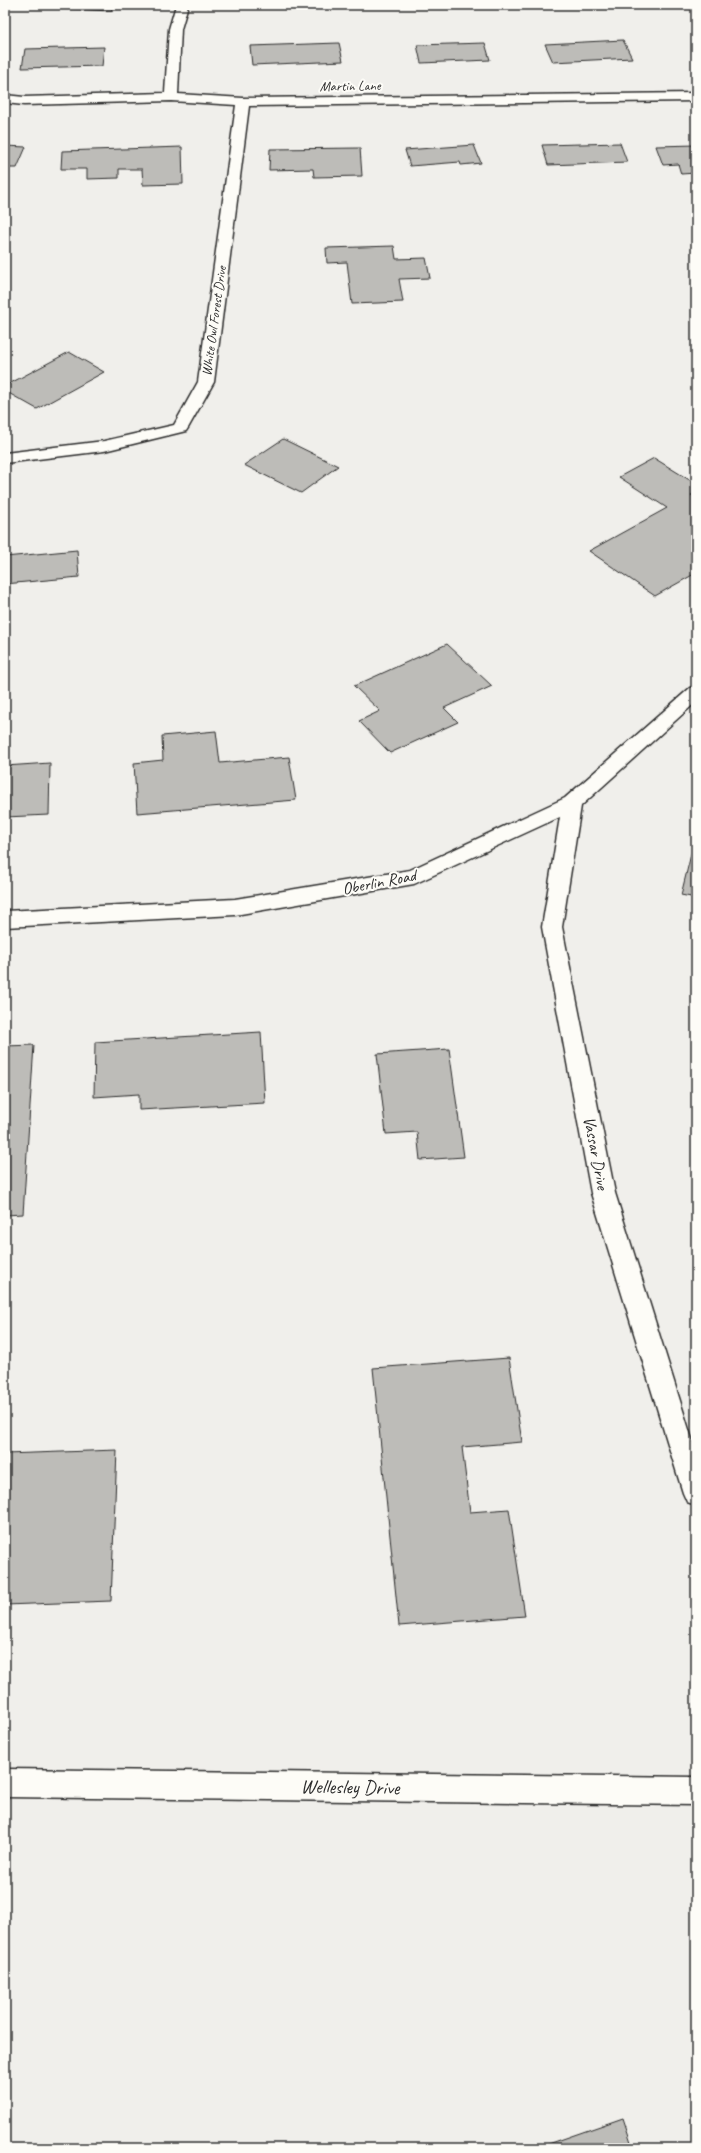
<svg xmlns="http://www.w3.org/2000/svg" width="701" height="2153" font-family="Caveat,sans-serif">
<rect width="100%" height="100%" fill="#f0efeb"/>
<filter id="ink" filterUnits="userSpaceOnUse"><feTurbulence type="fractalNoise" baseFrequency=".025" numOctaves="2"/><feDisplacementMap in="SourceGraphic" scale="8" xChannelSelector="R" yChannelSelector="G"/><feConvolveMatrix kernelMatrix="1 2 1 2 8 2 1 2 1" color-interpolation-filters="sRGB"/></filter>
<g filter="url(#ink)">
<g fill="#bdbcb8" stroke="#2b2b2b">
<path d="M72,5H114L111,11L70,9Z"/>
<path d="M264,5H301V8Z"/>
<path d="M623,40L632,58L553,62L545,44Z"/>
<path d="M339,43L343,61L252,65L250,46Z"/>
<path d="M485,43L490,60L421,63L417,45Z"/>
<path d="M104,47L102,66L22,68L25,49Z"/>
<path d="M620,143L627,162L548,165L542,145Z"/>
<path d="M474,145L481,163L461,165L460,162L410,166L405,150Z"/>
<path d="M696,145V173L681,174L678,164L663,165L656,146Z"/>
<path d="M5,146L26,147L17,168H5Z"/>
<path d="M182,147L183,184L143,185L142,169H119V178L87,179V169H61L62,151Z"/>
<path d="M360,148L362,176L314,177L313,169L269,170L270,149Z"/>
<path d="M394,246L396,259L426,258L430,278L399,279L403,302L352,304L347,262L327,263L326,248Z"/>
<path d="M69,352L104,372L37,409L5,391V386Z"/>
<path d="M283,439L338,466L301,493L244,465Z"/>
<path d="M654,458L696,484V492L691,495L696,499V573L655,596L589,551L667,508L619,477Z"/>
<path d="M77,550L79,577L5,584V557Z"/>
<path d="M447,644L492,686L444,708L458,722L390,753L359,721L380,711L354,686Z"/>
<path d="M216,731L220,763L289,757L296,800L137,813L134,763L163,760L162,736Z"/>
<path d="M50,763L49,815L5,817V766Z"/>
<path d="M696,834V898L681,895Z"/>
<path d="M261,1032L265,1103L139,1110V1094L94,1097L95,1042Z"/>
<path d="M34,1045L23,1214L5,1215V1046Z"/>
<path d="M449,1049L464,1157L420,1160L417,1132L386,1134L377,1054Z"/>
<path d="M509,1358L522,1442L462,1447L470,1512L509,1509L525,1616L399,1626L373,1368Z"/>
<path d="M117,1450L111,1601L5,1605V1454Z"/>
<path d="M623,2118L633,2148H537Z"/>
</g>
<g fill="none" stroke-linecap="round" stroke-linejoin="round">
<defs>
<g id="minor">
<path d="M176,5H188L181,29L178,94L243,98L696,93V101L249,106L214,382L188,428L186,431L104,451L5,463V453L104,441L174,425L198,382L236,105L171,101L24,105L5,103V95L24,97L165,93L169,29Z"/>
<path d="M696,686V702L581,806L562,927L615,1193L696,1452V1505L687,1502L683,1493L591,1193L542,927L560,817L414,884L235,915L5,927V911L235,899L410,870L565,798L690,688Z"/>
<path d="M5,1769L696,1777V1805L5,1797Z"/>
</g>
</defs>
<use href="#minor" stroke="#2b2b2b" stroke-width="3"/>
<use href="#minor" fill="#fdfcf7" fill-rule="evenodd"/>
</g>
</g>
<g text-anchor="middle" dominant-baseline="central" stroke-width="4" stroke-linejoin="round" paint-order="stroke">
<g font-size="14" fill="#2b2b2b" stroke="#fdfcf7">
<text transform="translate(350 86) rotate(-1)">Martin Lane</text>
<text transform="translate(214 321) rotate(-82)">White Owl Forest Drive</text>
</g>
<g font-size="17" fill="#2b2b2b" stroke="#fdfcf7">
<text transform="translate(379 882) rotate(-11)">Oberlin Road</text>
<text transform="translate(596 1153) rotate(79)">Vassar Drive</text>
</g>
<g font-size="20" fill="#2b2b2b" stroke="#fdfcf7">
<text transform="translate(350 1787) rotate(1)">Wellesley Drive</text>
</g>
</g>
<rect width="701" height="2153" fill="none" stroke="#fdfcf7" stroke-width="20"/>
<rect x="10" y="10" width="681" height="2133" fill="none" stroke="#2b2b2b" stroke-width="1.5" filter="url(#ink)"/>
</svg>
